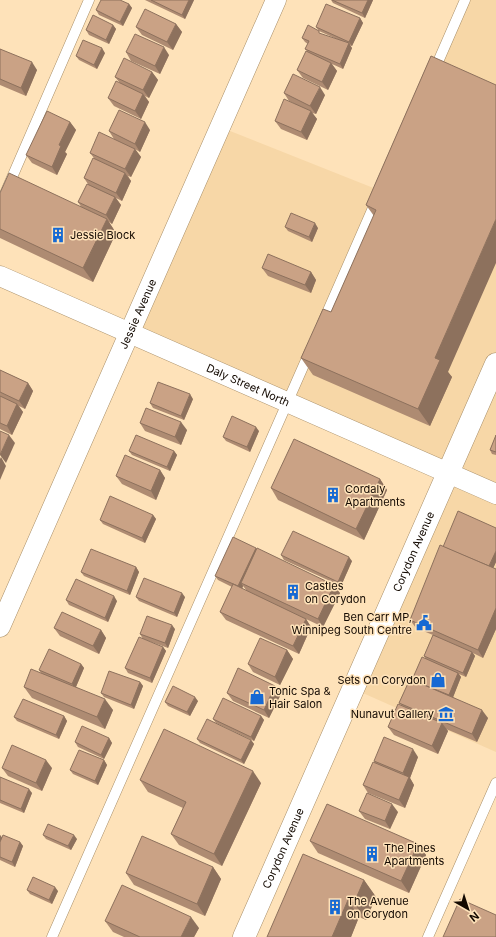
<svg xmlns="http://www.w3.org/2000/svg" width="496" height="937" font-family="Inter,sans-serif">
<rect width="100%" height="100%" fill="#fee2b9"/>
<path fill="#f7d7a7" d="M465,0H496V752L356,690L448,472L129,333L220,127L381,191Z"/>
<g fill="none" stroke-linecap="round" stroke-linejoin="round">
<defs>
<g id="lane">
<path d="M434,71L465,0"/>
<path d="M0,205L89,0"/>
<path d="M323,322L376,201"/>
<path d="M52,937L310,351"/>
<path d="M428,937L496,783"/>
</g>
<g id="street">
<path id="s1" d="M0,276L496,494"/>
<path id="s2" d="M0,627L276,0"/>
</g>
<g id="secondary">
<path id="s3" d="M244,937L496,364"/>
</g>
</defs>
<use href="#lane" stroke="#a98f68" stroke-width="11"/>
<use href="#street" stroke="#a98f68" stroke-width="21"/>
<use href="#secondary" stroke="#a98f68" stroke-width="23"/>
<use href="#lane" stroke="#fff" stroke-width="10"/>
<use href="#street" stroke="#fff" stroke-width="20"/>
<use href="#secondary" stroke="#fff" stroke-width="22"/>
</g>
<g fill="#ae8b72" fill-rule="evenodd">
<path d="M145,0H194L185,19Z"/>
<path d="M331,0H373L365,18L333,3Z"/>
<path d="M129,4L132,8L123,26L99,15L96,10Z"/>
<path d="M360,18L363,23L352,46L349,45L352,48L343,69L332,64L337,71L328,90L303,78L297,70L307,51L305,49L308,44L305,42L302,38L339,40L319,31L316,27Z"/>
<path d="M176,24L182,32L173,50L142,35L136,27Z"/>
<path d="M113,25L116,29L109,44L89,35L86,30Z"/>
<path d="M0,49L37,70L26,96L0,85Z"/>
<path d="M126,52L169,55L160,74L131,61Z"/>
<path d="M105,53L97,69L79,60L76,56Z"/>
<path d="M431,56L448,372L452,377L430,426L313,375L301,358L331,312L374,216L366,205Z"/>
<path d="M152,72L158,80L149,98L145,96L149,102L141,119L114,106L108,98L120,83L115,77Z"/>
<path d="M284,93L325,95L316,114L312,113L317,119L307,140L281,129L275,121L295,104L289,101Z"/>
<path d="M70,122L76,130L65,152L67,154L57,175L32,163L26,155Z"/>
<path d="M150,130L140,152L135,149L141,157L131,177L128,176L131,181L122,201L116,198L121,205L112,224L109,222L116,233L93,282L0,238V193L82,208L78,202L88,184L84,178L94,158L90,153L114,139L109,131Z"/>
<path d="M285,227L318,228L312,242L288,231Z"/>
<path d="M262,268L311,272L316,280L311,293L268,276Z"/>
<path d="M0,370L28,383L33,391L25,409L19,406L23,412L12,435L0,429Z"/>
<path d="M193,399L184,420L153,408L150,403Z"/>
<path d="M140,423L187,430L181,445L145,431Z"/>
<path d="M259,431L250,452L226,441L223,437Z"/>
<path d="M496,435V455L492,454L490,450Z"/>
<path d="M129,451H174L177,455L170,471L132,455Z"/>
<path d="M160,470L165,478L156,500L122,484L116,476Z"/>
<path d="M380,479L387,490L364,540L278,500L271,488Z"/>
<path d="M153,515L156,519L145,543L103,524L100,520Z"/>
<path d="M496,528V562L493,568L496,569V629L483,658L473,653L475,656L466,677L459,674L461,677L453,697L488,718L477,742L446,729L448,731L438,754L394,735L388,727L401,705L399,703L412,680L426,659L424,656L433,635L416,628L410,620L443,547Z"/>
<path d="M256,548L257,550L340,593L323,627L306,619L311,627L299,654L226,620L220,612L232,587L218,580L215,576ZM243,586L247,591L242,589Z"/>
<path d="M281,555L352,561L341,586L284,560Z"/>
<path d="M136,567L139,572L130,595L84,576L81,572Z"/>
<path d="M136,597H185L177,617L139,601Z"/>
<path d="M66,600L117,601L108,622L69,605Z"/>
<path d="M54,628L101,630L106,638L99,654L60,636Z"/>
<path d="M175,629L168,648L143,639L140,634Z"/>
<path d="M163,647L166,651L152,683L128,673L125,668Z"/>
<path d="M287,650L293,659L280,685L253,672L248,664Z"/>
<path d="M81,664L84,668L76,687L113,710L105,729L32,698L24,687L41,673L39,670Z"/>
<path d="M140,682L143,686L134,709L104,697L101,693Z"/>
<path d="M227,693L281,694L269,718L233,701Z"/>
<path d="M198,701L190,716L168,706L165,702Z"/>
<path d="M64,716L67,721L59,739L17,721L14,717Z"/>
<path d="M261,716L264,720L254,741L216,723L213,719Z"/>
<path d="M109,738L112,743L104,759L78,747L75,742Z"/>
<path d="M197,739L251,740L254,744L244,764L200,743Z"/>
<path d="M418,757L410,778L414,785L405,808L368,793L363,785L375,763L374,761Z"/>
<path d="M104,760L107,765L98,785L73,774L70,770Z"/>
<path d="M2,768H52L42,791L8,776Z"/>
<path d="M0,777L32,793L24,813L0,803Z"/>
<path d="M140,780L261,783L222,866L179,845L171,834L183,808L148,792Z"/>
<path d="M359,811L398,812L390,829L365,819Z"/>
<path d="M0,835L2,838L20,842L23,846L15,867L0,860Z"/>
<path d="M43,835L77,839L71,850L46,839Z"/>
<path d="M310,841L418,844L426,855L409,893L318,853Z"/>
<path d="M213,867L221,879L205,916L134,885L126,873Z"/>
<path d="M364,880L376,897L366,920L359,917L351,937H267Z"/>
<path d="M27,890L58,891L52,904L30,894Z"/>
<path d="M105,921L199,928L194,937H124L113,932Z"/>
</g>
<g fill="#8d715d">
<path d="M189,0H194L185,19L182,15Z"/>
<path d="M368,0H373L365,18L362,13Z"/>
<path d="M129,4L132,8L123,26L120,22Z"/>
<path d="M360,18L363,23L352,46L349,42Z"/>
<path d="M176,24L182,32L173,50L167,42Z"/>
<path d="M113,25L116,29L109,44L106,40Z"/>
<path d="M349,43L352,48L343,69L340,64Z"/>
<path d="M164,47L169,55L160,74L155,66Z"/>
<path d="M102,48L105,53L97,69L94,65Z"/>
<path d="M32,62L37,70L26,96L21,88Z"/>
<path d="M331,63L337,71L328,90L322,82Z"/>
<path d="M152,72L158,80L149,98L143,90Z"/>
<path d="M320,87L325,95L316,114L310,106Z"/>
<path d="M143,94L149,102L141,119L135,111Z"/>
<path d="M311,111L317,119L307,140L301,132Z"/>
<path d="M70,122L76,130L65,152L67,154L57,175L52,167L59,145Z"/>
<path d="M145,122L150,130L140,152L135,144Z"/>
<path d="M135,149L141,157L131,177L125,169Z"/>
<path d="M125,173L131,181L122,201L116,193Z"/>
<path d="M115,197L121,205L112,224L106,215Z"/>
<path d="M107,219L116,233L93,282L83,268Z"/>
<path d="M496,219V263L448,372L452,377L430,426L418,409L435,358Z"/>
<path d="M315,223L318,228L312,242L309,237Z"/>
<path d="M311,272L316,280L311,293L305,285Z"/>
<path d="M28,383L33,391L25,409L19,401Z"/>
<path d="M190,394L193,399L184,420L181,416Z"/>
<path d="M17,404L23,412L12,435L7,426Z"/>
<path d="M181,422L187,430L181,445L175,437Z"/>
<path d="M256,427L259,431L250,452L247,447Z"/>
<path d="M9,435L15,443L6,463L0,455Z"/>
<path d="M174,451L177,455L170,471L167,467Z"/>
<path d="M1,457L6,466L0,480V459Z"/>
<path d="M160,470L165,478L156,500L151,491Z"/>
<path d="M380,479L387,490L364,540L356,529Z"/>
<path d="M153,515L156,519L145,543L142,538Z"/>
<path d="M256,548L259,553L241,583L243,586L241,591L238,586Z"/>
<path d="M496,551V562L491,573L488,569Z"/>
<path d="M349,557L352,561L341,586L338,582Z"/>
<path d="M136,567L139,572L130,595L127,591Z"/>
<path d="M334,585L340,593L323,627L318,619Z"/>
<path d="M182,593L185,597L177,617L174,613Z"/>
<path d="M114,596L117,601L108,622L105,618Z"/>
<path d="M496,608V629L483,658L478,650Z"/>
<path d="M306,619L311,627L299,654L293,646Z"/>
<path d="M172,625L175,629L168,648L165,643Z"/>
<path d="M101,630L106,638L99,654L93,646Z"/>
<path d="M163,647L166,651L152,683L150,678Z"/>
<path d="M287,650L293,659L280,685L275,677Z"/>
<path d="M472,652L475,656L466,677L463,673Z"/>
<path d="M81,664L84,668L75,689L72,684Z"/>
<path d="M458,673L461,677L452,700L449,695Z"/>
<path d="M140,682L143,686L134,709L131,705Z"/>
<path d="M275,686L281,694L269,718L264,710Z"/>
<path d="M195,697L198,701L190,716L187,712Z"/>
<path d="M105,699L113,710L105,729L97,717Z"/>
<path d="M482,710L488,718L477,742L472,734Z"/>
<path d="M64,716L67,721L59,739L56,735Z"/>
<path d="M261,716L264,720L254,741L251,737Z"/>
<path d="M442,723L448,731L438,754L432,746Z"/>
<path d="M109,738L112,743L104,759L101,755Z"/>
<path d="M251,740L254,744L244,764L241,760Z"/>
<path d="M413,749L418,757L410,778L414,785L405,808L399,800L407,780L403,773Z"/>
<path d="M46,760L52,768L42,791L36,783Z"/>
<path d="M104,760L107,765L98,785L95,781Z"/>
<path d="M253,771L261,783L222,866L214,854Z"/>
<path d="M29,789L32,793L24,813L21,809Z"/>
<path d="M392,804L398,812L390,829L385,821Z"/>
<path d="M0,835L3,839L0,845Z"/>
<path d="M74,835L77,839L71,850L68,846Z"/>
<path d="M20,842L23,846L15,867L12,862Z"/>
<path d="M418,844L426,855L409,893L401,881Z"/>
<path d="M213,867L221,879L205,916L197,904Z"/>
<path d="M364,880L376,897L366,920L354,903Z"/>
<path d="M55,887L58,891L52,904L49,900Z"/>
<path d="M348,900L359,917L351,937H332Z"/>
<path d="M191,917L199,928L194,937H181Z"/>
</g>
<g fill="#caa285" stroke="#8d715d">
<path d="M101,0H120L129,4L120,22L96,10Z"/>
<path d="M151,0H189L182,15Z"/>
<path d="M332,0H368L362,13Z"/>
<path d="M326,4L360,18L349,42L316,27Z"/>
<path d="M145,9L176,24L167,42L136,27Z"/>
<path d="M93,15L113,25L106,40L86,30Z"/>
<path d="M308,25L319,31V33L349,43L340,64L305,49L309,41L302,38Z"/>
<path d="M135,34L164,47L155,66L126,52Z"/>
<path d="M83,40L102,48L94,65L76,56Z"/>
<path d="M0,49L32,62L21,88L0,79Z"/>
<path d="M306,51L331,63L322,82L297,70Z"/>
<path d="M431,56L496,85V219L435,358L440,360L418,409L301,358L323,309L331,312L376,210L366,205Z"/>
<path d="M124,58L152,72L143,90L115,77Z"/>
<path d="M293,74L320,87L310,106L284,93Z"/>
<path d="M116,81L143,94L135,111L108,98Z"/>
<path d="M284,99L311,111L301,132L275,121Z"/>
<path d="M119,110L145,122L135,144L109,131Z"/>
<path d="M47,111L70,122L59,145L61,146L52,167L26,155Z"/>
<path d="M99,132L135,149L125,169L90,153Z"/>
<path d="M93,158L125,173L116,193L84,178Z"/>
<path d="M9,173L107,219L83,268L0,229V193Z"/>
<path d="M87,184L115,197L106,215L78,202Z"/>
<path d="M291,213L315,223L309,237L285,227Z"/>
<path d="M268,254L311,272L305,285L262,268Z"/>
<path d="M0,370L28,383L19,401L0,392Z"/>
<path d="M158,382L190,394L181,416L150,403Z"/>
<path d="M0,396L17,404L7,426L0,423Z"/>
<path d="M146,408L181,422L175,437L140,423Z"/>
<path d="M232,416L256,427L247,447L223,437Z"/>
<path d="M0,431L9,435L0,455Z"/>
<path d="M136,435L174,451L167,467L129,451Z"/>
<path d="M496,435V452L490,450Z"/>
<path d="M294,439L380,479L356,529L271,488Z"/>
<path d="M125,455L160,470L151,491L116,476Z"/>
<path d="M110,496L153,515L142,538L100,520Z"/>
<path d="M458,511L496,528V551L489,566L443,547Z"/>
<path d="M293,531L349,557L338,582L281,555Z"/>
<path d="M233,537L256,548L238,586L215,576Z"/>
<path d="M440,545L496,569V608L478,650L410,620Z"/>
<path d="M257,548L334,585L318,619L241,583Z"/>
<path d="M91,549L136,567L127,591L81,572Z"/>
<path d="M144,578L182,593L174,613L136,597Z"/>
<path d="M76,579L114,596L105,618L66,600Z"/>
<path d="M233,584L306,619L293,646L220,612Z"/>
<path d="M62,612L101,630L93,646L54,628Z"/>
<path d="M147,616L172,625L165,643L140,634Z"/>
<path d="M433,635L472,652L463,673L424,656Z"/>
<path d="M139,637L163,647L150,678L125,668Z"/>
<path d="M260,638L287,650L275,677L248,664Z"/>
<path d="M49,649L81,664L72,684L39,670Z"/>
<path d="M422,657L458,673L449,695L412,680Z"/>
<path d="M238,668L275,686L264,710L227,693Z"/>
<path d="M31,669L105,699L97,717L24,687Z"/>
<path d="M109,671L140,682L131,705L101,693Z"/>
<path d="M410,679L482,710L472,734L399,703Z"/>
<path d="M173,686L195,697L187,712L165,702Z"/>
<path d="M223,698L261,716L251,737L213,719Z"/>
<path d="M23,699L64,716L56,735L14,717Z"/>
<path d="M398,704L442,723L432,746L388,727Z"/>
<path d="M207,719L251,740L241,760L197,739Z"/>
<path d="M82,726L109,738L101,755L75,742Z"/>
<path d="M164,729L253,771L214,854L171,834L186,802L140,780Z"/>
<path d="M384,737L413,749L403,773L374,761Z"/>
<path d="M12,745L46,760L36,783L2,768Z"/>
<path d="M79,750L104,760L95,781L70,770Z"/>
<path d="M373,762L409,777L399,800L363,785Z"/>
<path d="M0,777L29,789L21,809L0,800Z"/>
<path d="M367,793L392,804L385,821L359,811Z"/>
<path d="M327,804L418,844L401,881L310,841Z"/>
<path d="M48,824L74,835L68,846L43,835Z"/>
<path d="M3,835L20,842L12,862L0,857V842Z"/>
<path d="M142,836L213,867L197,904L126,873Z"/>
<path d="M303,854L364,880L354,903L348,900L332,937H267Z"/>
<path d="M33,877L55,887L49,900L27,890Z"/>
<path d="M122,885L191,917L181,937H140L105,921Z"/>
<path d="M460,899L496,915V937H443Z"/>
</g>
<defs>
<symbol id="building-bare" viewBox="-9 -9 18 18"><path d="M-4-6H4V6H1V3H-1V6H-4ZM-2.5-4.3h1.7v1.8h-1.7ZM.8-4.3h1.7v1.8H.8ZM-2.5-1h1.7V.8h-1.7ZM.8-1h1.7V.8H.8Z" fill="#1669d3" stroke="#fee2b9" stroke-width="2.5" paint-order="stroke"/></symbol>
<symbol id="civic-bare" viewBox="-9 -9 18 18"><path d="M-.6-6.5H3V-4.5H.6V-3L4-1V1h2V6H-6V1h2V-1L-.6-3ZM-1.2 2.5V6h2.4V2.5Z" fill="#1669d3" stroke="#fee2b9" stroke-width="2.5" paint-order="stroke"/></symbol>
<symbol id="shop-bare" viewBox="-9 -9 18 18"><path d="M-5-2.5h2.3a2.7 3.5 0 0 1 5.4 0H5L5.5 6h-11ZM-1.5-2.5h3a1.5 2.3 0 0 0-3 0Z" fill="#1669d3" stroke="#fee2b9" stroke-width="2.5" paint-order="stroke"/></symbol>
<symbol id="museum-bare" viewBox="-9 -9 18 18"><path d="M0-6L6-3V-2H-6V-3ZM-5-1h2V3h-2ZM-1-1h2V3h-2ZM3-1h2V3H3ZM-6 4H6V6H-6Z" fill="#1669d3" stroke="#fee2b9" stroke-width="2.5" paint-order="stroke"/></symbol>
</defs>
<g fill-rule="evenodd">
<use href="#building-bare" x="47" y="224" width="22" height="22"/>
<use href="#building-bare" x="322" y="484" width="22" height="22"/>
<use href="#building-bare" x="282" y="581" width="22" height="22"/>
<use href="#civic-bare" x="413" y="612" width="22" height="22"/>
<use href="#shop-bare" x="427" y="669" width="22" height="22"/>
<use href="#shop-bare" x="246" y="686" width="22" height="22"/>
<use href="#museum-bare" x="435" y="703" width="22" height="22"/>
<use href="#building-bare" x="361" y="843" width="22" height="22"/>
<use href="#building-bare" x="324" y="896" width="22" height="22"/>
</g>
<g text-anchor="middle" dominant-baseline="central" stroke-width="3" stroke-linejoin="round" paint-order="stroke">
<g font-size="11" fill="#130900" stroke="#fee2b9" text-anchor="start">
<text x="70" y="235">Jessie Block</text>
<text x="345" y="489">Cordaly<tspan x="345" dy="13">Apartments</tspan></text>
<text x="305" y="586">Castles<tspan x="305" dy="13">on Corydon</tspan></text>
<text x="412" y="617" text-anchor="end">Ben Carr MP,<tspan x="412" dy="13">Winnipeg South Centre</tspan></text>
<text x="426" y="680" text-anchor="end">Sets On Corydon</text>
<text x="269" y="691">Tonic Spa &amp;<tspan x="269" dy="13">Hair Salon</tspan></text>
<text x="434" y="714" text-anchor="end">Nunavut Gallery</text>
<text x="384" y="848">The Pines<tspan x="384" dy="13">Apartments</tspan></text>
<text x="347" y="901">The Avenue<tspan x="347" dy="13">on Corydon</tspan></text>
</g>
<g font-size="11" fill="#130900" stroke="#fee2b9">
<text stroke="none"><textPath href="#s2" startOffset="342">Jessie Avenue</textPath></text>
<text stroke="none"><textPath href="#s1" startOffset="271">Daly Street North</textPath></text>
<text stroke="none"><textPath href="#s3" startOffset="421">Corydon Avenue</textPath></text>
<text stroke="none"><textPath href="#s3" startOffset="97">Corydon Avenue</textPath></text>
</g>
</g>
<g transform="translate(468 909) rotate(141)" stroke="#fee2b9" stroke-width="3" paint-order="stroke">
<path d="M0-3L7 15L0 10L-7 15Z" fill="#130900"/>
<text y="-6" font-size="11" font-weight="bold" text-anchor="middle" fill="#130900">N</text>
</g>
</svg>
